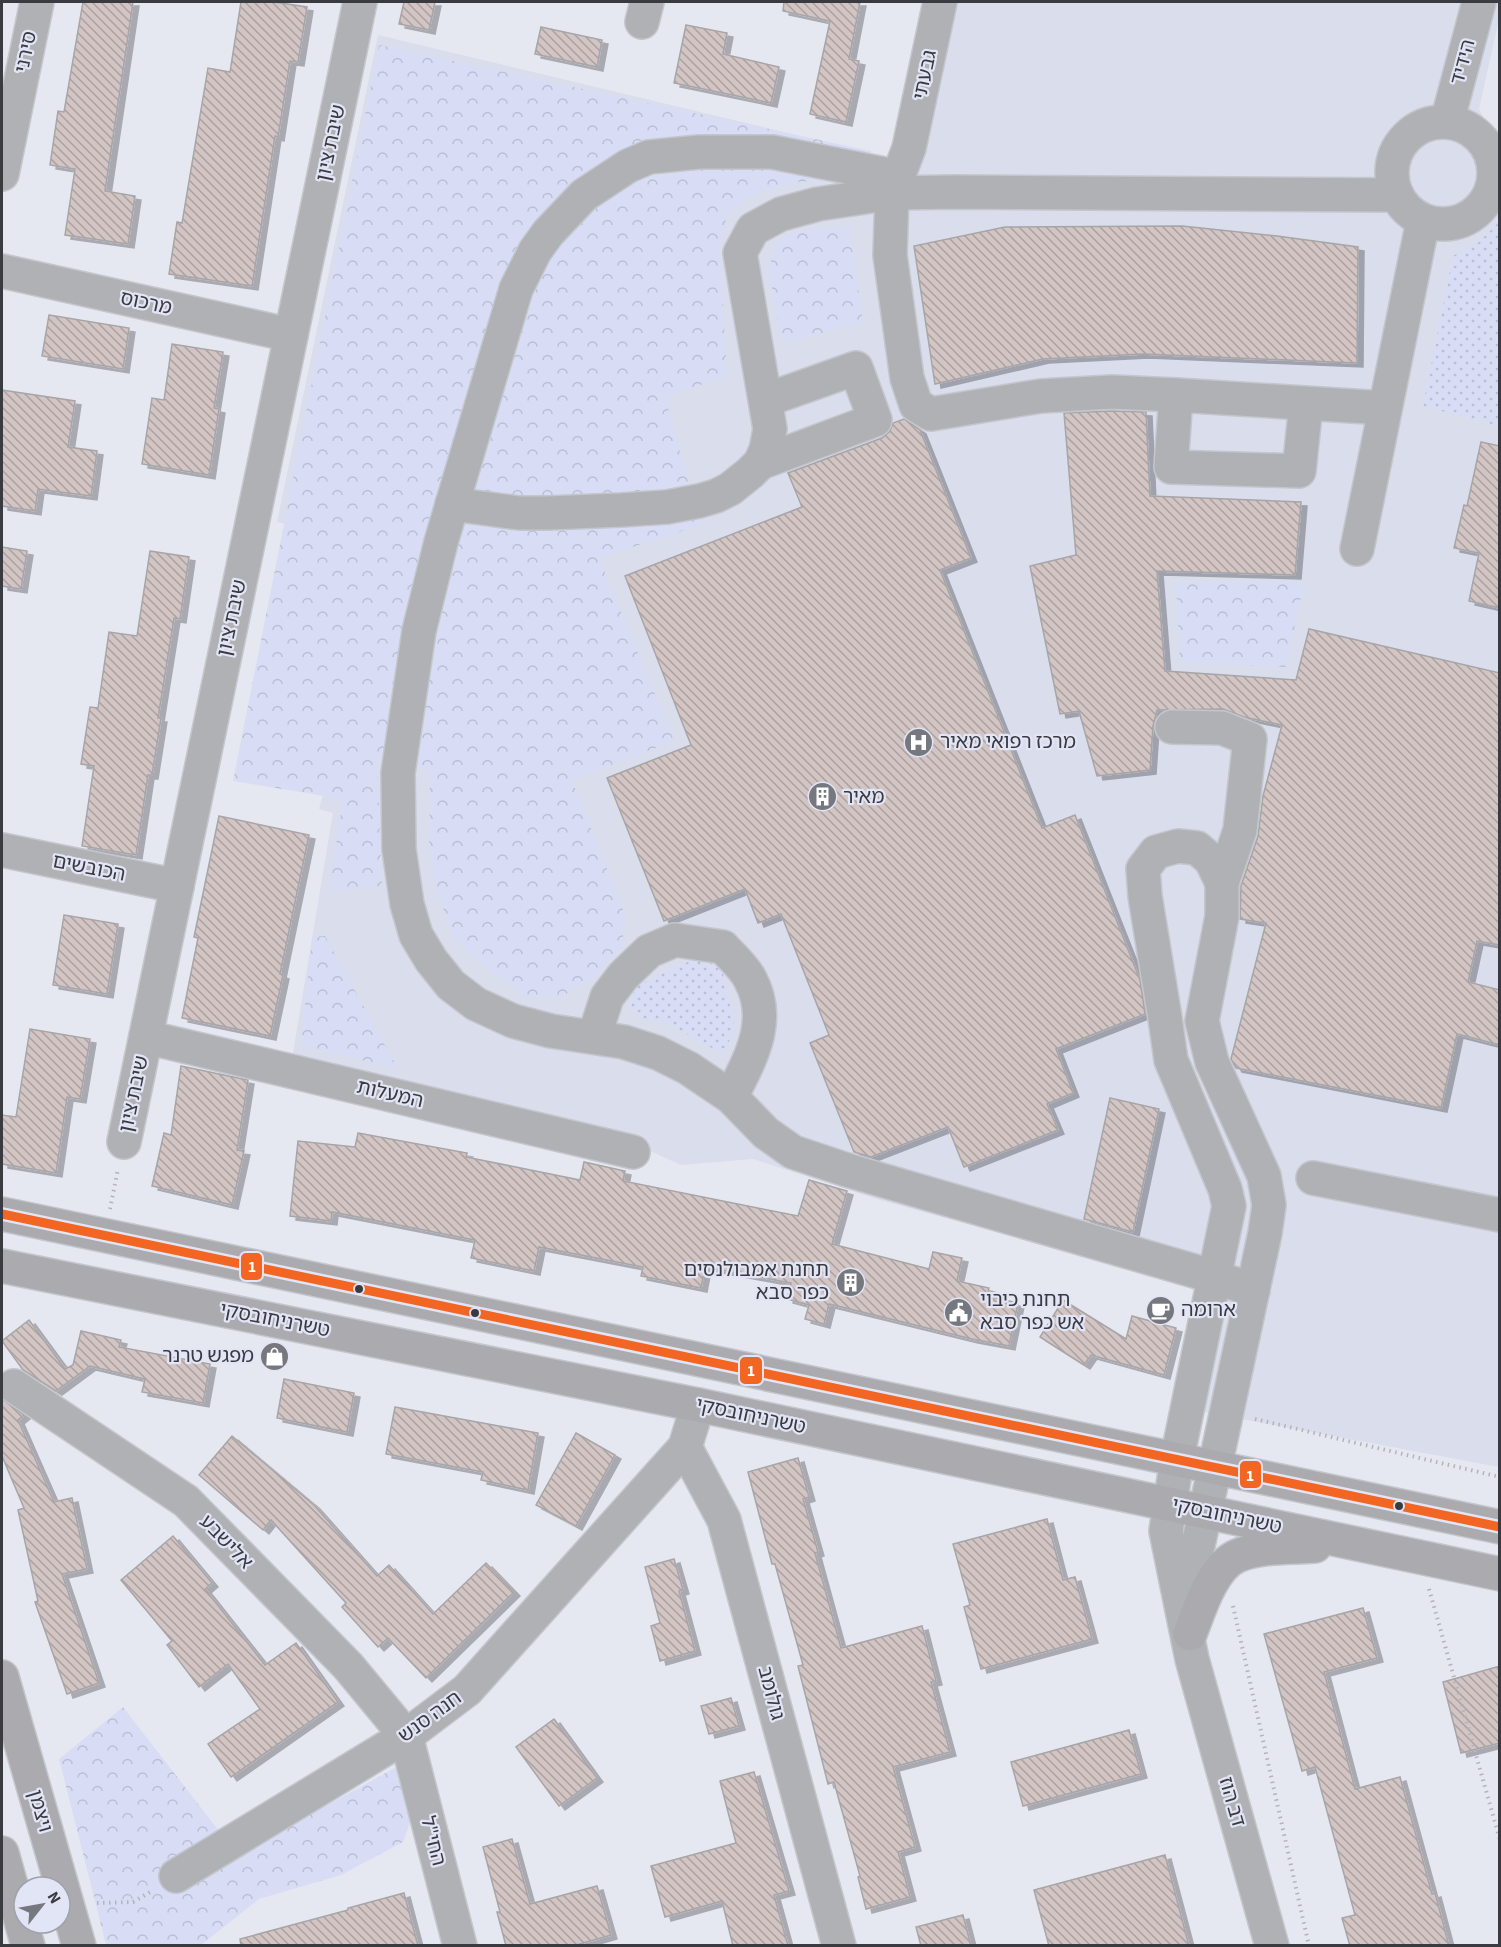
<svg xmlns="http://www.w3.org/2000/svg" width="1501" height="1947" font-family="'Source Sans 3','Noto Sans Hebrew',sans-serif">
<defs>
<pattern id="grass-dots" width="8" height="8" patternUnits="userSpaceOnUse" patternTransform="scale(1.5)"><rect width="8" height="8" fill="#d8ddf5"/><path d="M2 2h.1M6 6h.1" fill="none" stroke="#babfd3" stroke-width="1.8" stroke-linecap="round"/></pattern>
<pattern id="park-crowns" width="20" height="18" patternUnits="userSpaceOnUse" patternTransform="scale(1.5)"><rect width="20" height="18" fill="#d8ddf5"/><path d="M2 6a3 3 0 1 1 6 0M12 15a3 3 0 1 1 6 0" fill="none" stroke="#babfd3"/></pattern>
<pattern id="building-back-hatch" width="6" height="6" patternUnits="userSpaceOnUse" patternTransform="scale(1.5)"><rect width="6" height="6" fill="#d2c5c3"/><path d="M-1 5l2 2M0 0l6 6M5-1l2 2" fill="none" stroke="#aba1a0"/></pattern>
<filter id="shadow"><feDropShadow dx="6" dy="4" stdDeviation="0" flood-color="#0004"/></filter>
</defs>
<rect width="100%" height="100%" fill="#e6e8f1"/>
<path fill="#d9ddec" d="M951,2H1499V19L1479,109L1493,137L1500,142L1499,1467L1177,1407L1199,1288L880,1200L753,1159L681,1165L635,1144L292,1059L333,813L319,809L357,676L386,544L277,522L378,35L913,163Z"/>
<g fill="url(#grass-dots)">
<path d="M1499,222V426L1423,406L1453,256L1478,243Z"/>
<path d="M701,956L722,969L735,1028L723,1054L665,1022L643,1019L629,1004L638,985Z"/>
</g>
<g fill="url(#park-crowns)">
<path d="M379,45L871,151L864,178L796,182L755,193L727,215L720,249L727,376L665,397L700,525L599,558L674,741L572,780L625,915L622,947L594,977L561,997L526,996L485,967L455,939L439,898L429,847L430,770L377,761L382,886L329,892L343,799L233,781Z"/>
<path d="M849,227L863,322L782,344L769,271L775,245L797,231Z"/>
<path d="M1176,583H1304L1286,667L1180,662Z"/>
<path d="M325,936L398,1069L301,1045L312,937Z"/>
<path d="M123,1707L237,1854L404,1763L413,1814L403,1842L341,1875L259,1899L201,1945H106L59,1759Z"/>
</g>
<g fill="url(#building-back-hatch)" stroke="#a7a5a8" stroke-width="1.5" filter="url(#shadow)">
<path d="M83,2H133L105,191L135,196L128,244L65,235L75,169L50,165L58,111L64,112Z"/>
<path d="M241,2H274L307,7L298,62L290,61L278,137L275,136L252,286L169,274L177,222L182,223L208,68L230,72Z"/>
<path d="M404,2H435L429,30L399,24Z"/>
<path d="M784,2H860L849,59L859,61L846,122L810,114L830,21L783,11Z"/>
<path d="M686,25L727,33L723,54L779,67L771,103L674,83Z"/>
<path d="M541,27L602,40L597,67L535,54Z"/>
<path d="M1182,226L1277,236L1358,247L1357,363L1143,354L1043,359L935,384L914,246L1005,227Z"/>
<path d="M49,315L129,328L123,369L42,356Z"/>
<path d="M172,344L223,352L214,408L219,409L209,475L142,464L152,398L164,400Z"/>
<path d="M2,390L75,401L68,447L97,451L91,496L38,489L35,511L2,506Z"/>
<path d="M1112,411L1146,412L1150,496L1301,502L1295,575L1157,571L1165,671L1296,680L1309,629L1500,673V945L1477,941L1468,982L1500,990V1045L1457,1034L1441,1108L1236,1068L1231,1059L1266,923L1240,919L1241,886L1258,836L1263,796L1282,725L1244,717L1223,709L1157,710L1153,726L1150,770L1097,776L1079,711L1060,714L1030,566L1076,555L1064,413Z"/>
<path d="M904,419L920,430L971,558L940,570L1042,828L1075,815L1140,980L1145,1014L1056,1049L1073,1093L1047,1104L1058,1130L964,1167L948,1127L871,1157L854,1152L810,1043L829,1035L781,914L758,923L745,889L664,921L607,778L691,745L625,576L802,507L788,473L882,438L890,431L893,423Z"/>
<path d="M1481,442L1500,446V608L1469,601L1479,553L1454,548L1464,505L1467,506Z"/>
<path d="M2,547L27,551L21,589L2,586Z"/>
<path d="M150,551L189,557L180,619L174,618L158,718H161L152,775H148L136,855L82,846L94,766L81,764L90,707L98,708L109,632L137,636Z"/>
<path d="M219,816L309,835L280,974L283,975L270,1036L182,1018L198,938L194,937Z"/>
<path d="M64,915L118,924L107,994L53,985Z"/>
<path d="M30,1029L90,1039L80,1099L67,1097L56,1173L2,1164V1115L16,1117Z"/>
<path d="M181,1066L248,1080L237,1150L244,1151L232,1205L152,1186L164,1133L171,1135Z"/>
<path d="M1110,1098L1159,1109L1133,1232L1084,1219Z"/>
<path d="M358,1133L467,1153L466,1157L580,1180L584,1162L625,1171L623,1181L798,1216L809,1180L847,1191L832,1244L929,1269L933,1252L962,1258L957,1281L989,1288L987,1296L1018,1303L1009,1346L972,1339L829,1304L824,1324L805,1319L809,1305L787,1299L791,1283L705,1267L701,1288L641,1276L643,1267L539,1247L534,1271L471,1258L475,1240L332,1212L331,1221L290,1216L298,1141L355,1147Z"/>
<path d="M1063,1300L1126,1339L1132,1316L1176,1328L1164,1375L1091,1355L1084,1365L1040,1337Z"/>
<path d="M29,1320L65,1369L73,1365L81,1331L121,1340L119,1347L210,1364L203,1403L142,1392L145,1379L90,1366L56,1391L23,1370L2,1341Z"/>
<path d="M284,1379L354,1393L347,1432L277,1418Z"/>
<path d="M2,1399L24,1415L18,1420L54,1502L72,1498L87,1569L62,1574L99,1683L67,1694L35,1602L38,1601L18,1510L24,1508L2,1456Z"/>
<path d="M395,1407L538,1433L528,1490L481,1480L483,1472L386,1454Z"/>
<path d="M576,1433L615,1455L576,1526L536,1505Z"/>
<path d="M232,1436L314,1505L377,1576L389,1565L433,1614L486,1563L514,1592L426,1678L388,1638L378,1647L342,1607L346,1603L271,1520L263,1530L199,1475Z"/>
<path d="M798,1458L809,1497L803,1499L818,1552L815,1553L841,1648L922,1626L936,1681L931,1682L950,1752L893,1767L915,1847L898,1852L910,1897L866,1909L858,1877L860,1876L834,1782L828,1784L798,1666L803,1665L775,1564H772L748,1472Z"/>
<path d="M1047,1519L1063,1580L1075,1577L1092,1639L981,1669L964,1607L970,1605L953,1544Z"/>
<path d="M173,1536L212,1583L205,1589L265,1665L296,1643L338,1702L231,1777L208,1744L260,1709L228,1664L199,1687L167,1645L172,1641L121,1580Z"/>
<path d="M674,1559L683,1590L679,1591L695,1651L660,1661L651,1626L660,1623L645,1567Z"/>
<path d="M1363,1608L1377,1658L1324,1672L1355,1789L1400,1777L1432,1894L1435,1893L1449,1946H1350L1342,1918L1355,1915L1315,1767L1302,1771L1264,1634Z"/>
<path d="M1500,1666V1743L1461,1753L1443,1682Z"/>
<path d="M731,1698L739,1726L709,1734L701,1706Z"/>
<path d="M554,1719L597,1778L559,1806L516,1747Z"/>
<path d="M1129,1730L1141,1774L1023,1806L1011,1762Z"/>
<path d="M754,1772L789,1891L774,1895L788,1946H733L722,1901L665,1917L651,1866L736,1843L720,1781Z"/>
<path d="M512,1839L530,1904L597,1886L611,1935L573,1946H506L497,1912H500L483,1847Z"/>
<path d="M1165,1855L1189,1946H1049L1034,1890Z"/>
<path d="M404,1893L418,1946H241L240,1939L348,1910V1908Z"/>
<path d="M963,1915L971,1946H921L916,1927Z"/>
</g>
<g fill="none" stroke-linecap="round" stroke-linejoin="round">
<defs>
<g id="minor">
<path d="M940,2L909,148L892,193L890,255L907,378L916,405L931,414L1041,396L1112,392L1176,395"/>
<path d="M642,22L647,2"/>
<path d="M1447,122L1479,2"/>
<circle cx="1443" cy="173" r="51"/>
<path d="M2,174L37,2"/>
<path d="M899,177L772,152H699L649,157L628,166L584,195L548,233L535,251L516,289L441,542L419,631L398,773L399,849L407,904L416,935L431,960L451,985L476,1004L513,1021L551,1031L624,1042L658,1053L688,1068L731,1097L766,1133L793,1152L847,1170L1215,1277L1253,1290"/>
<path d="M2,271L291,335"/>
<path d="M1306,404L1299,471L1171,467L1176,395L1385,408"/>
<path d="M760,463L875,420L856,368L766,400"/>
<path d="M452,504L519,513H548L621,510L667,507L699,501L716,496L730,489L750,473L760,463L766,450L770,429L740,253L753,229L781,214L818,204L892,193L955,192L1397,195"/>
<path d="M1357,549L1423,221"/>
<path d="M1172,727L1222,728L1250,739L1240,830L1222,883V916L1202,1021L1212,1062L1264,1176L1269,1205L1265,1233L1190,1583L1189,1606"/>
<path d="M2,850L177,886"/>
<path d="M1222,883L1211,860L1197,848L1178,846L1156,852L1143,869L1145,896L1165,1018L1171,1060L1225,1189L1229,1206L1177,1459L1166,1531L1192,1659L1272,1946"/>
<path d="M146,1037L633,1152"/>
<path d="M594,1037L607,997L623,976L649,951L675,940L723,947C732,957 744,967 750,979C773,1021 750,1059 731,1097"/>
<path d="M124,1142L360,2"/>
<path d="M1313,1178L1500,1215"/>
<path d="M14,1386L186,1501L348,1666L406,1736L460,1946"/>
<path d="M685,1447L724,1520L839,1946"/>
<path d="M176,1876L406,1736L467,1690L685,1447L698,1405"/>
</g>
<g id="major">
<path d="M2,1214L1500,1527"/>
<path d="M2,1266L698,1405L1500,1574"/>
<path d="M1190,1634C1199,1611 1212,1567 1237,1556C1261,1546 1289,1548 1315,1546"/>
<path d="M2,1677L79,1946"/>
<path d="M2,1853L28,1946"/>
</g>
</defs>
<use href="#minor" stroke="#c4c6cd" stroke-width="36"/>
<use href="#major" stroke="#c4c6cd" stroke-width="36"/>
<g stroke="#b4b4b8" stroke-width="4" stroke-dasharray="1.5 4.5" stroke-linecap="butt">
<path d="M110,1209L118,1169"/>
<path d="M1255,1419L1500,1477"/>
<path d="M1429,1589L1500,1840"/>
<path d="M1233,1606L1309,1946"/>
<path d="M97,1903L133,1902L152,1891"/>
</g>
<use href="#minor" stroke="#b0b1b4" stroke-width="33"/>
<use href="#major" stroke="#aaaaaf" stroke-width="33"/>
<defs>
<path id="bus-1" d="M2,1214L1500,1527"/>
</defs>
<use href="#bus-1" stroke="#e2e5f5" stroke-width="14"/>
<use href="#bus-1" stroke="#f26522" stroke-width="9"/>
</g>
<defs>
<symbol id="hospital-disc" viewBox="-11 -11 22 22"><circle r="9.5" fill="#76787f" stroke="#e2e5f5"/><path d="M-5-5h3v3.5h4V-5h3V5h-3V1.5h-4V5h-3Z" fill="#fff"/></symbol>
<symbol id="building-disc" viewBox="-11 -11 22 22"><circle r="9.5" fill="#76787f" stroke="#e2e5f5"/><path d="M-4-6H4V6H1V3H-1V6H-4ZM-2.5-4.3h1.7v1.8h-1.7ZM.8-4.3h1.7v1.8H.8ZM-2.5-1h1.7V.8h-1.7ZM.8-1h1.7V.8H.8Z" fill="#fff"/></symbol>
<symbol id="cafe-disc" viewBox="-11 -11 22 22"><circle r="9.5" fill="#76787f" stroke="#e2e5f5"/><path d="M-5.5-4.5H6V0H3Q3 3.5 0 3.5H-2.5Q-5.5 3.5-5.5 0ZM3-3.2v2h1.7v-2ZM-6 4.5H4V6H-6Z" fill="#fff"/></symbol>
<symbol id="civic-disc" viewBox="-11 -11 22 22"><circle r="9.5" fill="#76787f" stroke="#e2e5f5"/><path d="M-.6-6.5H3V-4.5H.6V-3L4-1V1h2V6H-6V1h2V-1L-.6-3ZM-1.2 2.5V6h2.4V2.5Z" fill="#fff"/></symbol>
<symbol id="shop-disc" viewBox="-11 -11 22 22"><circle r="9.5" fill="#76787f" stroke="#e2e5f5"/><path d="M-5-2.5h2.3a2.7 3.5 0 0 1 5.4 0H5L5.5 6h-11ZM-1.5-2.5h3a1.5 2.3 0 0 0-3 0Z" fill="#fff"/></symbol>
</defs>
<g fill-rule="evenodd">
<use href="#hospital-disc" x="902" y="726" width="33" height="33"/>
<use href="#building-disc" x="806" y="780" width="33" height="33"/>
<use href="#building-disc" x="834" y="1266" width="33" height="33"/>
<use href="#cafe-disc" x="1144" y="1294" width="33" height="33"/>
<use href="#civic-disc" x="942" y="1296" width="33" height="33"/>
<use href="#shop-disc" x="258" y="1340" width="33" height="33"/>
</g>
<g fill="#3a3b41" stroke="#e2e5f5" stroke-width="2">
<circle cx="359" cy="1289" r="5"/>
<circle cx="475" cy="1313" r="5"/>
<circle cx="1399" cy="1506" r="5"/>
</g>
<g text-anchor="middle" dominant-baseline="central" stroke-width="4.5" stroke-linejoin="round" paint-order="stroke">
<g font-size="20" fill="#3a3b41" stroke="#e2e5f5">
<text transform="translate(26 52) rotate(-78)">סירני</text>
<text transform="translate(1463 62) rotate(-75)">הידיד</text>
<text transform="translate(925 75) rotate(-78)">גבעתי</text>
<text transform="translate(331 143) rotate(-78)">שיבת ציון</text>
<text transform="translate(146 303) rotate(12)">מרכוס</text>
<text transform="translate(232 618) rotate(-78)">שיבת ציון</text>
<text transform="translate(89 868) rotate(11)">הכובשים</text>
<text transform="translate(134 1094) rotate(-78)">שיבת ציון</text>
<text transform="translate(390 1094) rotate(13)">המעלות</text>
<text transform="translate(275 1320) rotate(11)">טשרניחובסקי</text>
<text transform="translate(751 1416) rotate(12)">טשרניחובסקי</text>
<text transform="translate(1227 1516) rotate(12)">טשרניחובסקי</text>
<text transform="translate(226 1542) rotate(46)">אלישבע</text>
<text transform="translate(771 1693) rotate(75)">גולומב</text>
<text transform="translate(430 1717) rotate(-36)">חנה סנש</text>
<text transform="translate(1232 1802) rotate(74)">דב הוז</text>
<text transform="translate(40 1811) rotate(74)">ויצמן</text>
<text transform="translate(433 1841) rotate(76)">החי"ל</text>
</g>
<g font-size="20" fill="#3a3b41" stroke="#e2e5f5" text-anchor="start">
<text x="940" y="742">מרכז רפואי מאיר</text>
<text x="843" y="797">מאיר</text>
<text x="829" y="1270" text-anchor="end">תחנת אמבולנסים<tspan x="829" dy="23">כפר סבא</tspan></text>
<text x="980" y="1300">תחנת כיבוי<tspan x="980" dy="23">אש כפר סבא</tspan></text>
<text x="1181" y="1310">ארומה</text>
<text x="254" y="1356" text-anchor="end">מפגש טרנר</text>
</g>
</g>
<g stroke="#e2e5f5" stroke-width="2">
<rect x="240" y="1252" width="23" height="29" rx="6" fill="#f26522"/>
<rect x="739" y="1356" width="24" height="29" rx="6" fill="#f26522"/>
<rect x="1239" y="1460" width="23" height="29" rx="6" fill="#f26522"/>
</g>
<g font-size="16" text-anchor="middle" font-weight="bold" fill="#fff">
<text x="252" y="1272">1</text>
<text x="751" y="1376">1</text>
<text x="1250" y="1481">1</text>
</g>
<rect width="1501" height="1947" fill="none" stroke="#3a3b41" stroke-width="6"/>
<g transform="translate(42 1905) rotate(59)"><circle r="28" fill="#e2e5f5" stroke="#9fa1ad" stroke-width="1.5"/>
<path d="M0-4.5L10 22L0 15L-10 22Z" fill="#76787f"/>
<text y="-9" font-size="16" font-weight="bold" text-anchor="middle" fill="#3a3b41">N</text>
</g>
</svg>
